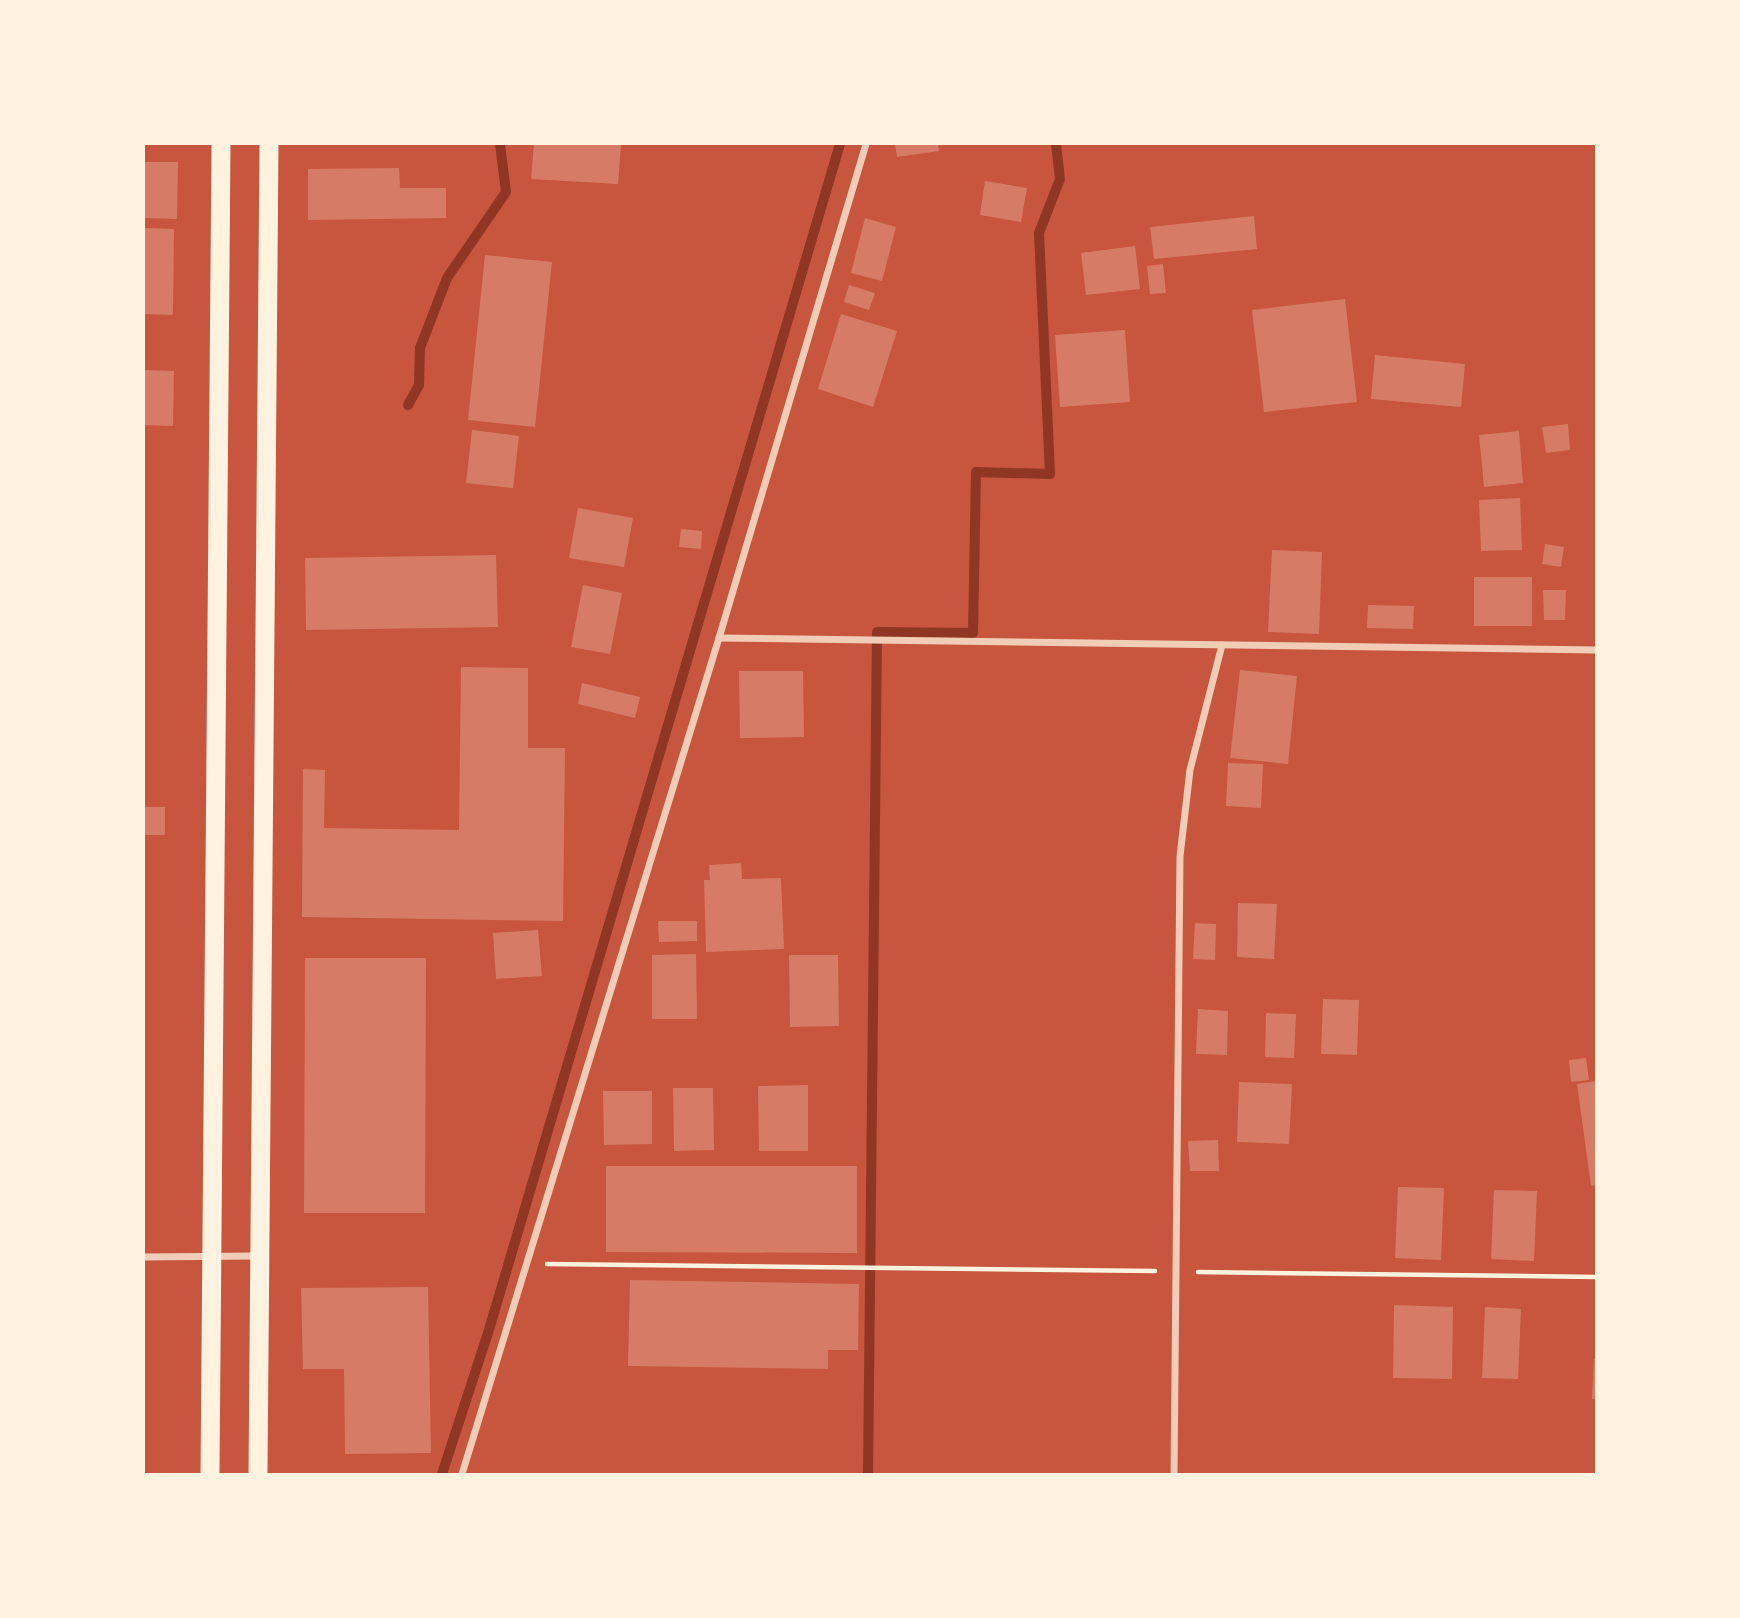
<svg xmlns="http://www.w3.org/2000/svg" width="1740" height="1618" font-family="'DM Sans',sans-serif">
<rect width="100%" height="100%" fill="#c8553d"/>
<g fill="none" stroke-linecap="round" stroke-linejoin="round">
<g stroke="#8f3625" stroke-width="10">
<path d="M408,405L419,385L420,348L447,278L506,192L500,144"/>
<path d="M442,1474L488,1333L840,144"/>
<path d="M868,1474L877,632L973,633L976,472L1050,474L1039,233L1060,179L1056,144"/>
</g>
</g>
<g fill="#d67c66">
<path d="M534,144H621L618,184L531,179Z"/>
<path d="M895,144H938L939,151L897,157Z"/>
<path d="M144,162H178L177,219L144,218Z"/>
<path d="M399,168L400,188H446V218L308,220V169Z"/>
<path d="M985,181L1027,188L1021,222L980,215Z"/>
<path d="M1254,216L1257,249L1154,259L1150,227Z"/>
<path d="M865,218L896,227L882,281L851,273Z"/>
<path d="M144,228L174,229L173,315L144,314Z"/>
<path d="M1135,246L1140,289L1086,295L1081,253Z"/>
<path d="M485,255L552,262L535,427L468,420Z"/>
<path d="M1163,264L1166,293L1150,294L1147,266Z"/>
<path d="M849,285L875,293L869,310L844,302Z"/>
<path d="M1345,299L1357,402L1264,412L1252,310Z"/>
<path d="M841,314L897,331L873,407L818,389Z"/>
<path d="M1125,330L1130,402L1060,407L1055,335Z"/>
<path d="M1375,355L1465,364L1461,407L1371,399Z"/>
<path d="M144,370L174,371L173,426L144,425Z"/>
<path d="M1568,424L1570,450L1546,453L1542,427Z"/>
<path d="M472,430L519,436L513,488L466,483Z"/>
<path d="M1519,431L1523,483L1484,487L1479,435Z"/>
<path d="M1520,498L1522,550L1481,551L1479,500Z"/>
<path d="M578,508L633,518L624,567L569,558Z"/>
<path d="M681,529L702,531L701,549L679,547Z"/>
<path d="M1545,544L1564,547L1561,567L1542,564Z"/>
<path d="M1272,550L1322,552L1319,634L1268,632Z"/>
<path d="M496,555L498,627L306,630L305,558Z"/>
<rect x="1474" y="577" width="58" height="49"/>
<path d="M583,585L622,593L610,654L571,647Z"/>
<path d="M1543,590H1566L1565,620H1544Z"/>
<path d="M1368,605L1414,606L1413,629L1367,628Z"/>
<path d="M461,667L528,668V748H565L563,921L302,917L303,769L325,770L324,828L459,830Z"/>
<path d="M1240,670L1297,676L1288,764L1230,758Z"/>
<path d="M739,671H803L804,737L740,738Z"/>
<path d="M582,683L640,697L635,718L578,704Z"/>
<path d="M1228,763L1263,764L1261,808L1226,806Z"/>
<rect x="144" y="807" width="21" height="28"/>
<path d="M741,863L742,879L781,878L784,949L706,952L704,880H710L709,865Z"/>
<path d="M1238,903L1277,904L1274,959L1237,957Z"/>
<path d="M658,921H697V941L659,942Z"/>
<path d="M1195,923L1216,924L1215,960L1193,959Z"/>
<path d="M538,930L542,976L496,979L493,933Z"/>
<path d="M696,954L697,1019H652V955Z"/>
<path d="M789,955H838L839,1026L790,1027Z"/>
<path d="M305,958H426L425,1213H304Z"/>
<path d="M1323,999L1359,1000L1357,1055L1321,1054Z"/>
<path d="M1198,1009L1228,1011L1227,1055L1196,1054Z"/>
<path d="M1266,1013L1296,1014L1294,1058L1265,1057Z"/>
<path d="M1586,1058L1589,1080L1571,1082L1569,1060Z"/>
<path d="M1596,1081V1185L1591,1186L1577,1084Z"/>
<path d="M1239,1082L1292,1084L1289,1144L1237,1142Z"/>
<path d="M808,1085V1151H759L758,1086Z"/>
<path d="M673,1088H713L714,1150L674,1151Z"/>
<path d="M603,1091H652V1144L604,1145Z"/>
<path d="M1218,1140L1219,1171H1190L1188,1141Z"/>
<path d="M606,1166H857V1253L606,1252Z"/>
<path d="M1398,1187L1444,1188L1441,1260L1395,1258Z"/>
<path d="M1494,1190L1537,1191L1534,1261L1491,1259Z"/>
<path d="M630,1280L859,1284L858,1350H828V1369L628,1366Z"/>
<path d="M428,1287L431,1453L345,1454L344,1369H303L301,1288Z"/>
<path d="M1394,1305L1453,1307L1452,1379L1393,1378Z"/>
<path d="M1485,1307L1521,1309L1518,1379L1482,1378Z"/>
<path d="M1594,1359H1596V1399H1592Z"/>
</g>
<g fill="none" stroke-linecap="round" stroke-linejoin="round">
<g stroke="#fff3e0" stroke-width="4.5">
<path d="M547,1264L1155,1271"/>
<path d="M1198,1272L1596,1277"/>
</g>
<g stroke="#f1ccb7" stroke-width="7">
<path d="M719,638L1596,650"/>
<path d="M144,1257L258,1256"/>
<path d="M462,1474L719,638L866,144"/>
<path d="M1174,1474L1180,856L1190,770L1222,645"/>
</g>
<g stroke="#fff3e0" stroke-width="19">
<path d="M210,1474L221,144"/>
<path d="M258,1474L269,144"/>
</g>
</g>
<rect width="1740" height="1618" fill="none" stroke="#fff3e0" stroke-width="290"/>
</svg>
